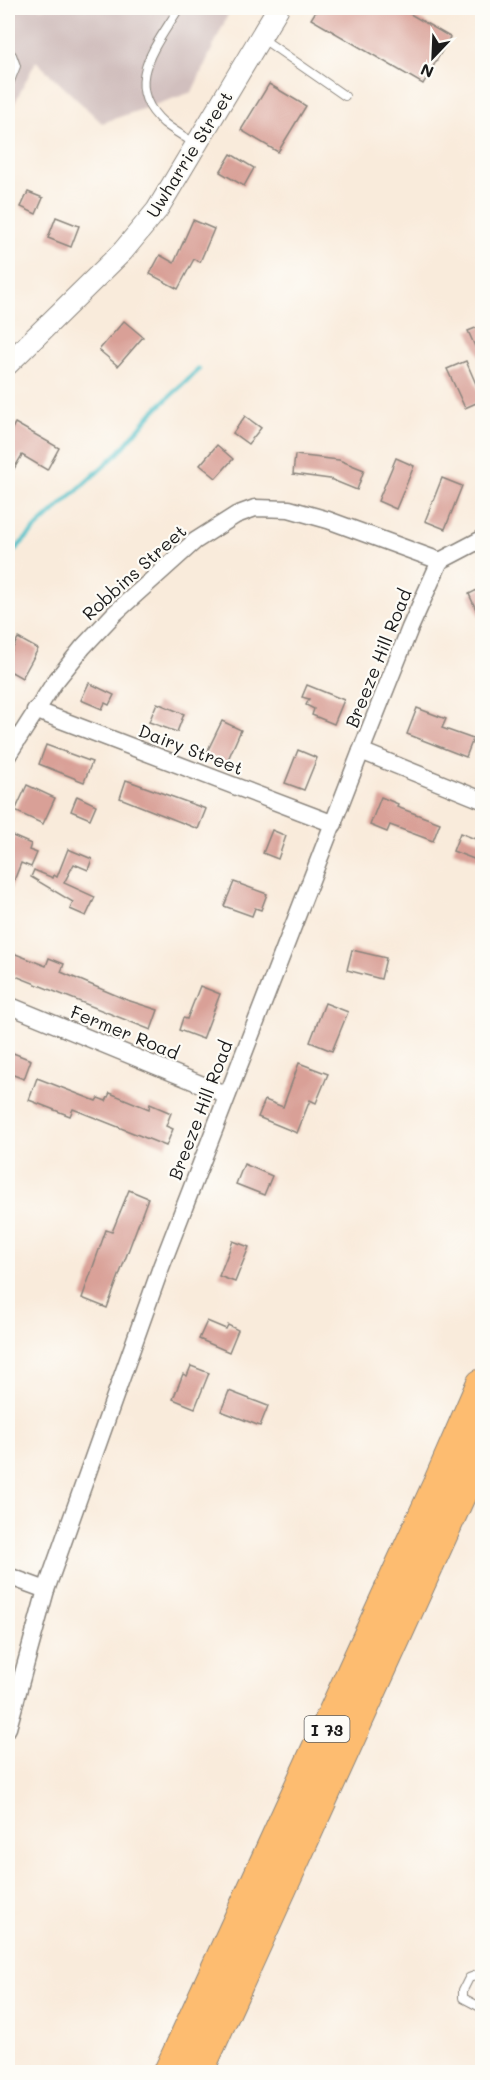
<svg xmlns="http://www.w3.org/2000/svg" width="490" height="2080" font-family="Mali,sans-serif">
<rect width="100%" height="100%" fill="#fdfcf7"/>
<filter id="ink" filterUnits="userSpaceOnUse"><feTurbulence type="fractalNoise" baseFrequency=".0167" numOctaves="2"/><feDisplacementMap in="SourceGraphic" scale="12" xChannelSelector="R" yChannelSelector="G"/><feConvolveMatrix kernelMatrix="1 2 1 2 8 2 1 2 1" color-interpolation-filters="sRGB"/></filter>
<filter id="wash" filterUnits="userSpaceOnUse"><feTurbulence type="fractalNoise" baseFrequency=".008" numOctaves="4" result="noise"/><feDisplacementMap in="SourceGraphic" scale="24" xChannelSelector="R" yChannelSelector="G"/><feGaussianBlur stdDeviation="1.35" result="paint"/><feColorMatrix in="noise" values="0 0 0 0 0 0 0 0 0 0 0 0 0 0 0 0 0 1.4 0 .05"/><feComposite in="paint" operator="in"/></filter>
<g filter="url(#wash)">
<rect width="100%" height="100%" fill="#f9ebdb"/>
<path fill="#d1bfbe" d="M8,8H231L192,92L102,123L36,61L8,116Z"/>
<g fill="none" stroke-linecap="round" stroke-linejoin="round">
<path stroke="#53c1c9" stroke-width="4.5" d="M8,557L37,527L119,452L152,413L199,369"/>
</g>
<g id="blocks">
<g fill="#d9a097">
<path d="M318,8H400L450,37L423,84L311,19Z"/>
<path d="M269,84L306,106L278,152L241,130Z"/>
<path d="M231,154L254,168L244,186L220,172Z"/>
<path d="M28,192L43,198L36,214L21,207Z"/>
<path d="M56,217L79,226L71,247L48,238Z"/>
<path d="M193,220L214,229L200,262L194,259L178,289L150,274L160,255L174,263Z"/>
<path d="M124,321L143,337L118,366L99,350Z"/>
<path d="M483,325V364L468,331Z"/>
<path d="M466,361L483,400L465,408L447,369Z"/>
<path d="M245,416L261,428L248,444L233,433Z"/>
<path d="M15,423L59,448L47,470L22,455L8,479V437Z"/>
<path d="M217,445L233,459L216,478L200,465Z"/>
<path d="M295,455L339,460L364,470L357,490L330,479L293,474Z"/>
<path d="M396,458L414,466L396,509L378,501Z"/>
<path d="M442,478L462,486L445,529L425,521Z"/>
<path d="M483,587V625L469,594Z"/>
<path d="M18,638L38,649L22,678L8,670V658Z"/>
<path d="M89,683L114,695L109,705L105,703L102,709L81,700Z"/>
<path d="M307,685L344,700L334,724L312,715L314,709L306,705L309,699L302,697Z"/>
<path d="M157,703L184,714L177,732L149,722Z"/>
<path d="M417,708L446,719L442,728L473,739L466,757L407,734Z"/>
<path d="M222,721L241,730L226,764L206,754Z"/>
<path d="M46,745L92,762L84,782L39,764Z"/>
<path d="M298,750L317,758L304,790L285,783Z"/>
<path d="M126,780L206,809L198,829L120,798Z"/>
<path d="M27,785L55,798L43,824L15,811Z"/>
<path d="M77,796L96,805L90,819L71,811Z"/>
<path d="M381,797L398,804L397,807L440,823L433,841L390,825L387,832L370,825Z"/>
<path d="M272,830L286,836L278,859L263,853Z"/>
<path d="M460,833L483,842V853L479,861L453,851Z"/>
<path d="M8,834L31,844L29,850L37,853L31,867L21,863L8,896Z"/>
<path d="M68,849L92,859L88,870L74,864L64,883L95,897L86,916L70,909L73,902L31,877L34,870L53,878L54,875L57,877Z"/>
<path d="M234,882L267,894L261,910L255,908L252,916L224,906Z"/>
<path d="M352,950L386,958L381,979L347,970Z"/>
<path d="M8,951L46,966L49,958L64,964L61,972L127,1000L158,1010L151,1030L8,973Z"/>
<path d="M200,986L220,994L203,1039L179,1030L183,1018L187,1019Z"/>
<path d="M325,1003L348,1012L332,1051L310,1042Z"/>
<path d="M8,1051L31,1060L24,1079L8,1073Z"/>
<path d="M299,1063L328,1074L316,1103L310,1100L297,1133L258,1117L265,1100L283,1107Z"/>
<path d="M37,1078L96,1101L98,1098L106,1101L110,1093L149,1109L150,1104L171,1113L166,1126L173,1129L166,1146L73,1109L70,1116L29,1100Z"/>
<path d="M244,1164L272,1176L264,1195L236,1184Z"/>
<path d="M129,1190L148,1198L107,1308L82,1298L106,1230L112,1232Z"/>
<path d="M233,1241L249,1247L235,1282L219,1276Z"/>
<path d="M207,1321L226,1329L228,1325L238,1330L229,1352L199,1339Z"/>
<path d="M191,1366L209,1373L195,1408L173,1399L183,1374L187,1376Z"/>
<path d="M229,1391L268,1406L260,1426L221,1411Z"/>
</g>
</g>
</g>
<g filter="url(#ink)">
<use href="#blocks" fill-opacity="0" stroke="#8a847c" stroke-width="1.5"/>
<g fill="none" stroke-linecap="round" stroke-linejoin="round">
<defs>
<g id="service">
<path d="M179,8C157,45 120,85 164,123C174,131 186,138 196,144"/>
<path d="M260,37L345,96"/>
<path d="M8,53L12,55L16,66L8,86"/>
<path d="M477,1975L469,1978L463,1990V1998L482,2008"/>
</g>
<g id="minor">
<path d="M35,710L334,824"/>
<path d="M361,751L482,800"/>
<path d="M8,755L54,683L83,647L115,613L195,541L236,515L255,508L289,509L328,520L440,561"/>
<path d="M8,1005L227,1095"/>
<path d="M8,1576L46,1590"/>
<path d="M8,1728L46,1590L161,1267L361,751L410,628L440,561L482,539"/>
</g>
<path id="tertiary" d="M8,364L123,251L157,210L278,8"/>
<g id="motorway">
<path d="M170,2072L439,1484L482,1385"/>
<path d="M197,2072L482,1445"/>
</g>
</defs>
<use href="#service" stroke="#8a847c" stroke-width="10"/>
<use href="#minor" stroke="#8a847c" stroke-width="19"/>
<use href="#tertiary" stroke="#8a847c" stroke-width="23"/>
<use href="#motorway" stroke="#8a847c" stroke-width="34"/>
<use href="#service" stroke="#fff" stroke-width="8"/>
<use href="#minor" stroke="#fff" stroke-width="16"/>
<use href="#tertiary" stroke="#fff" stroke-width="21"/>
<use href="#motorway" stroke="#fdbc70" stroke-width="32"/>
</g>
</g>
<g text-anchor="middle" dominant-baseline="central" stroke-width="4.5" stroke-linejoin="round" paint-order="stroke">
<rect fill="#fdfcf7" stroke="#605f5e" stroke-width="1.5" x="304.5" y="1716" width="45" height="26" rx="4.5"/>
<g font-size="16" font-weight="bold" fill="#1c1c1c">
<text x="327" y="1729">I 73</text>
</g>
<g font-size="18" fill="#1c1c1c" stroke="#fdfcf7">
<text transform="translate(189 154) rotate(-58)">Uwharrie Street</text>
<text transform="translate(134 572) rotate(-42)">Robbins Street</text>
<text transform="translate(378 658) rotate(-68)">Breeze Hill Road</text>
<text transform="translate(191 749) rotate(21)">Dairy Street</text>
<text transform="translate(125 1032) rotate(22)">Fermer Road</text>
<text transform="translate(200 1110) rotate(-69)">Breeze Hill Road</text>
</g>
</g>
<rect width="490" height="2080" fill="none" stroke="#fdfcf7" stroke-width="30"/>
<g transform="translate(433 57) rotate(203)" stroke="#fdfcf7" stroke-width="4.5" paint-order="stroke">
<path d="M0-4.5L10 22L0 15L-10 22Z" fill="#1c1c1c"/>
<text y="-9" font-size="16" font-weight="bold" text-anchor="middle" fill="#1c1c1c">N</text>
</g>
</svg>
